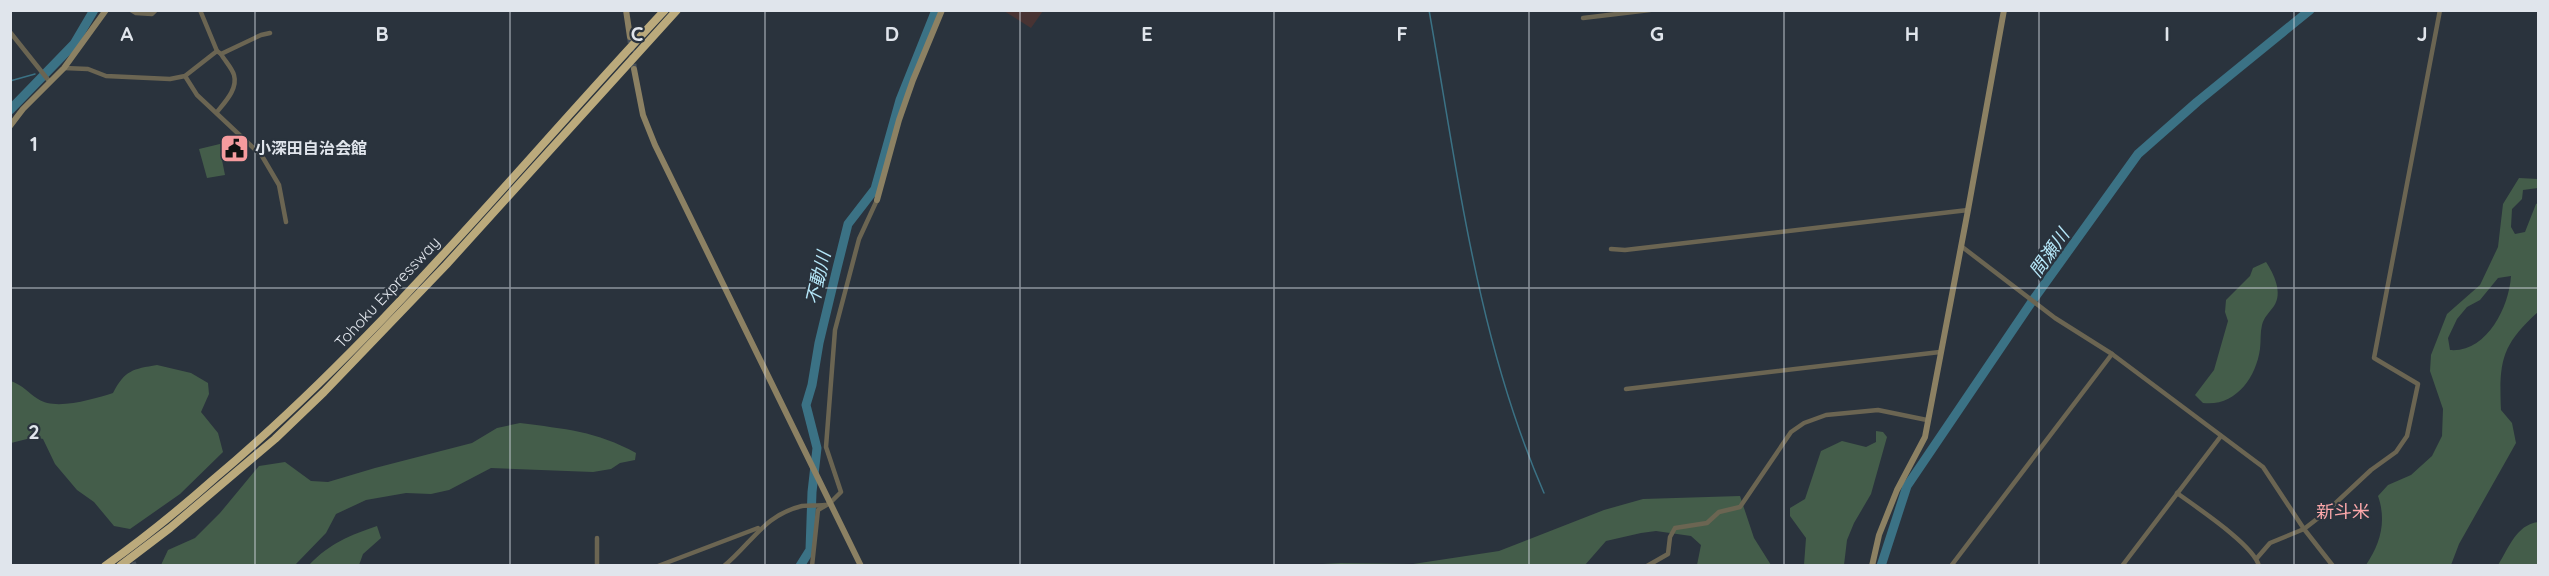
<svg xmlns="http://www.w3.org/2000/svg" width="2549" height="576" font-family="Quicksand,'Noto Sans JP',sans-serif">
<rect width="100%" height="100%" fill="#2a333d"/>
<path fill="#483333" d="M1004,11H1043L1031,28Z"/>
<g fill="#445d4a" fill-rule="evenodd">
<path d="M224,143L227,158L222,160L225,175L207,178L199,149Z"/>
<path d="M2519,178L2538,179V188L2523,190L2522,199L2512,209L2511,227L2515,234L2525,232L2536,204L2538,203V312C2501,345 2499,362 2501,410L2512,423L2516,443L2459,544L2451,565H2366C2380,544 2387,522 2378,496L2388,485L2411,475L2432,456L2442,436L2443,409L2430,371L2431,355L2447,314L2480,285L2498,247L2503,204ZM2511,276C2509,308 2486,353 2450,350L2448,338L2457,319L2467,307L2480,300L2498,278Z"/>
<path d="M2266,262C2274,274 2283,293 2274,306C2269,313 2264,317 2262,325C2260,333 2261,341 2260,349C2256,378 2235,407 2203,403L2195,395L2214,370L2228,321L2225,312L2226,300L2250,276L2253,268Z"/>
<path d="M157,365L191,373L208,383L209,394L201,412L218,433L223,452L180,494L130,529L114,526L94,502L77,490L55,464L43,439L35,437L11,443V381C24,386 27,392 38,399C55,411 94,399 113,393C125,370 133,369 157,365Z"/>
<path d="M520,423C565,429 596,431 636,453L635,460L620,463L611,469L593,472L491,468L449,490L431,494L406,493L366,500L336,514L326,533L295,565H161L168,550L195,538L220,513L259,466L285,462L311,481L328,482L375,468L472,443L497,428Z"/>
<path d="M1876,431L1883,432L1887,437L1871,494L1854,523L1847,540L1844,565H1804L1806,538L1790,516V508L1805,499L1821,451L1842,441L1866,447L1876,442Z"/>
<path d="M1740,496L1754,538L1771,565H1697L1701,545L1691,536L1656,531L1641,533L1606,541L1585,565L1286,566L1341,563L1413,564L1499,551L1604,510L1643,499Z"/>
<path d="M2538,522V565H2498C2509,548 2516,525 2538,522Z"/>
<path d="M377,526L381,538L363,554L359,565H309C329,544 350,535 377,526Z"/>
</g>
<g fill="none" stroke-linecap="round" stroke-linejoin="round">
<g stroke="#3b7285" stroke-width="1.5">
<path d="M1429,10C1458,174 1477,339 1544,493"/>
<path d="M47,71L48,70"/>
<path d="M10,81L35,74"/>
</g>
<g stroke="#3b7285" stroke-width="9">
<path d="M10,110L74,44L94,10"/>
<path d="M800,566L810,550L812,492L817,448L806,405L812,385L819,343L837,268L848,224L875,189L900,100L936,10"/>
<path d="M1881,566L1907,486L2033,300L2138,154L2197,102L2310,10"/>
</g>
<path stroke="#454e57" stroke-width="4.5" stroke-dasharray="4.5 2" stroke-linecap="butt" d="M131,556L135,566"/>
<path stroke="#454e57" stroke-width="6" stroke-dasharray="6 3" stroke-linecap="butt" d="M630,37L634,69"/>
<g stroke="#6b6552" stroke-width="4.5">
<path d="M131,10L136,13L152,14L156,10"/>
<path d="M200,10L217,51"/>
<path d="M1583,18L1650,10"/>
<path d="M10,32L49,81"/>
<path d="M64,68L88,69L106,76L170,79L185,76L217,51L221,54L261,35L270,33"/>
<path d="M185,76L197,95L262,156L279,185L286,222"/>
<path d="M217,112C225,102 238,89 234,75C232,68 225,61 221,54"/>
<path d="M1961,246L2055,318L2112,354L2263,467L2304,529L2333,566"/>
<path d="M1611,249L1625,250L1968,210"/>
<path d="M1626,389L1940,352"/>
<path d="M2177,493C2196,507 2254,545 2259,566"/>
<path d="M2257,558L2270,543L2304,529L2326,512L2371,470L2396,452L2407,436L2418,384L2374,358L2440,10"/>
<path d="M597,566V538"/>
<path d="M658,566L758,528"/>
<path d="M724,566C752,543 764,515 802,506C809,505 817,506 825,505"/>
<path d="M812,566L818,510L830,503L841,492L826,447L835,330L859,239L877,200"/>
<path d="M1647,566L1668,554L1670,537L1675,528L1707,523L1719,512L1740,507L1791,432L1804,423L1826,415L1878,410L1927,420"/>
<path d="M1951,566L2112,354"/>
<path d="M2122,566L2221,436"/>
</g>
<g stroke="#8c8163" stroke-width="6">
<path d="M626,10L630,37"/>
<path d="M634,69L643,115L655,145L861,566"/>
<path d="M10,126L23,109L64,68L106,10"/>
<path d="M877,200L899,120L913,80L942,10"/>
<path d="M1872,566L1879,535L1897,490L1925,437L1968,210L2004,10"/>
</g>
<g stroke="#bbaa7c" stroke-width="8">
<path d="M105,566C143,539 180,509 215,478C381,338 517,168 665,10"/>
<path d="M120,566L170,528L275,439L324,392L446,265L677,10"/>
</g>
</g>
<path fill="none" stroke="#e0e5ec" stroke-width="1.5" stroke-opacity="0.55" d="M255,10V566M510,10V566M765,10V566M1020,10V566M1274,10V566M1529,10V566M1784,10V566M2039,10V566M2294,10V566M10,288H2538"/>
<defs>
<symbol id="civic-square" viewBox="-11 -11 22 22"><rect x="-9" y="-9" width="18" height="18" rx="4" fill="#f59b9e" stroke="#2a333d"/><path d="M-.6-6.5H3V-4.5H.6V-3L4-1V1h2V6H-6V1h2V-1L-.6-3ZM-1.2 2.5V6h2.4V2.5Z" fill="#111"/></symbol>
</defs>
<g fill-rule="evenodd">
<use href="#civic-square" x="218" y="132" width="33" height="33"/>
</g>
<g text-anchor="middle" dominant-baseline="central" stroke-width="4.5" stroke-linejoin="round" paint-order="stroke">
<g font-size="16" font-weight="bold" fill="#e0e5ec" stroke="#2a333d" text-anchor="start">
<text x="255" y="148">小深田自治会館</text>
</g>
<g font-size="16" fill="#e0e5ec" stroke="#2a333d">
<text transform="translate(387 292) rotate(-47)">Tohoku Expressway</text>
</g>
<g font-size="18" font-style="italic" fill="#b6e8fa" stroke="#2a333d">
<text transform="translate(2049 253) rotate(-55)">間瀬川</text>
<text transform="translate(818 278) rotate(-77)">不動川</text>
</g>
<g font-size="18" fill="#fca8aa" stroke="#2a333d">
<text x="2343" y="511">新斗米</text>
</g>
</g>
<g font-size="20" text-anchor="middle" font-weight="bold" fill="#e0e5ec" stroke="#2a333d" stroke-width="4.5" stroke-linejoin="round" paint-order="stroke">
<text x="127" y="41">A</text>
<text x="382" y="41">B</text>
<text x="637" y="41">C</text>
<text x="892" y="41">D</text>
<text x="1147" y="41">E</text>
<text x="1402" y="41">F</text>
<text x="1657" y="41">G</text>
<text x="1912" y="41">H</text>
<text x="2167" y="41">I</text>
<text x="2422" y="41">J</text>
<text x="34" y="151">1</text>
<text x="34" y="439">2</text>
</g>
<rect width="2549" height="576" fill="none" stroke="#e0e5ec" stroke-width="24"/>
</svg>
